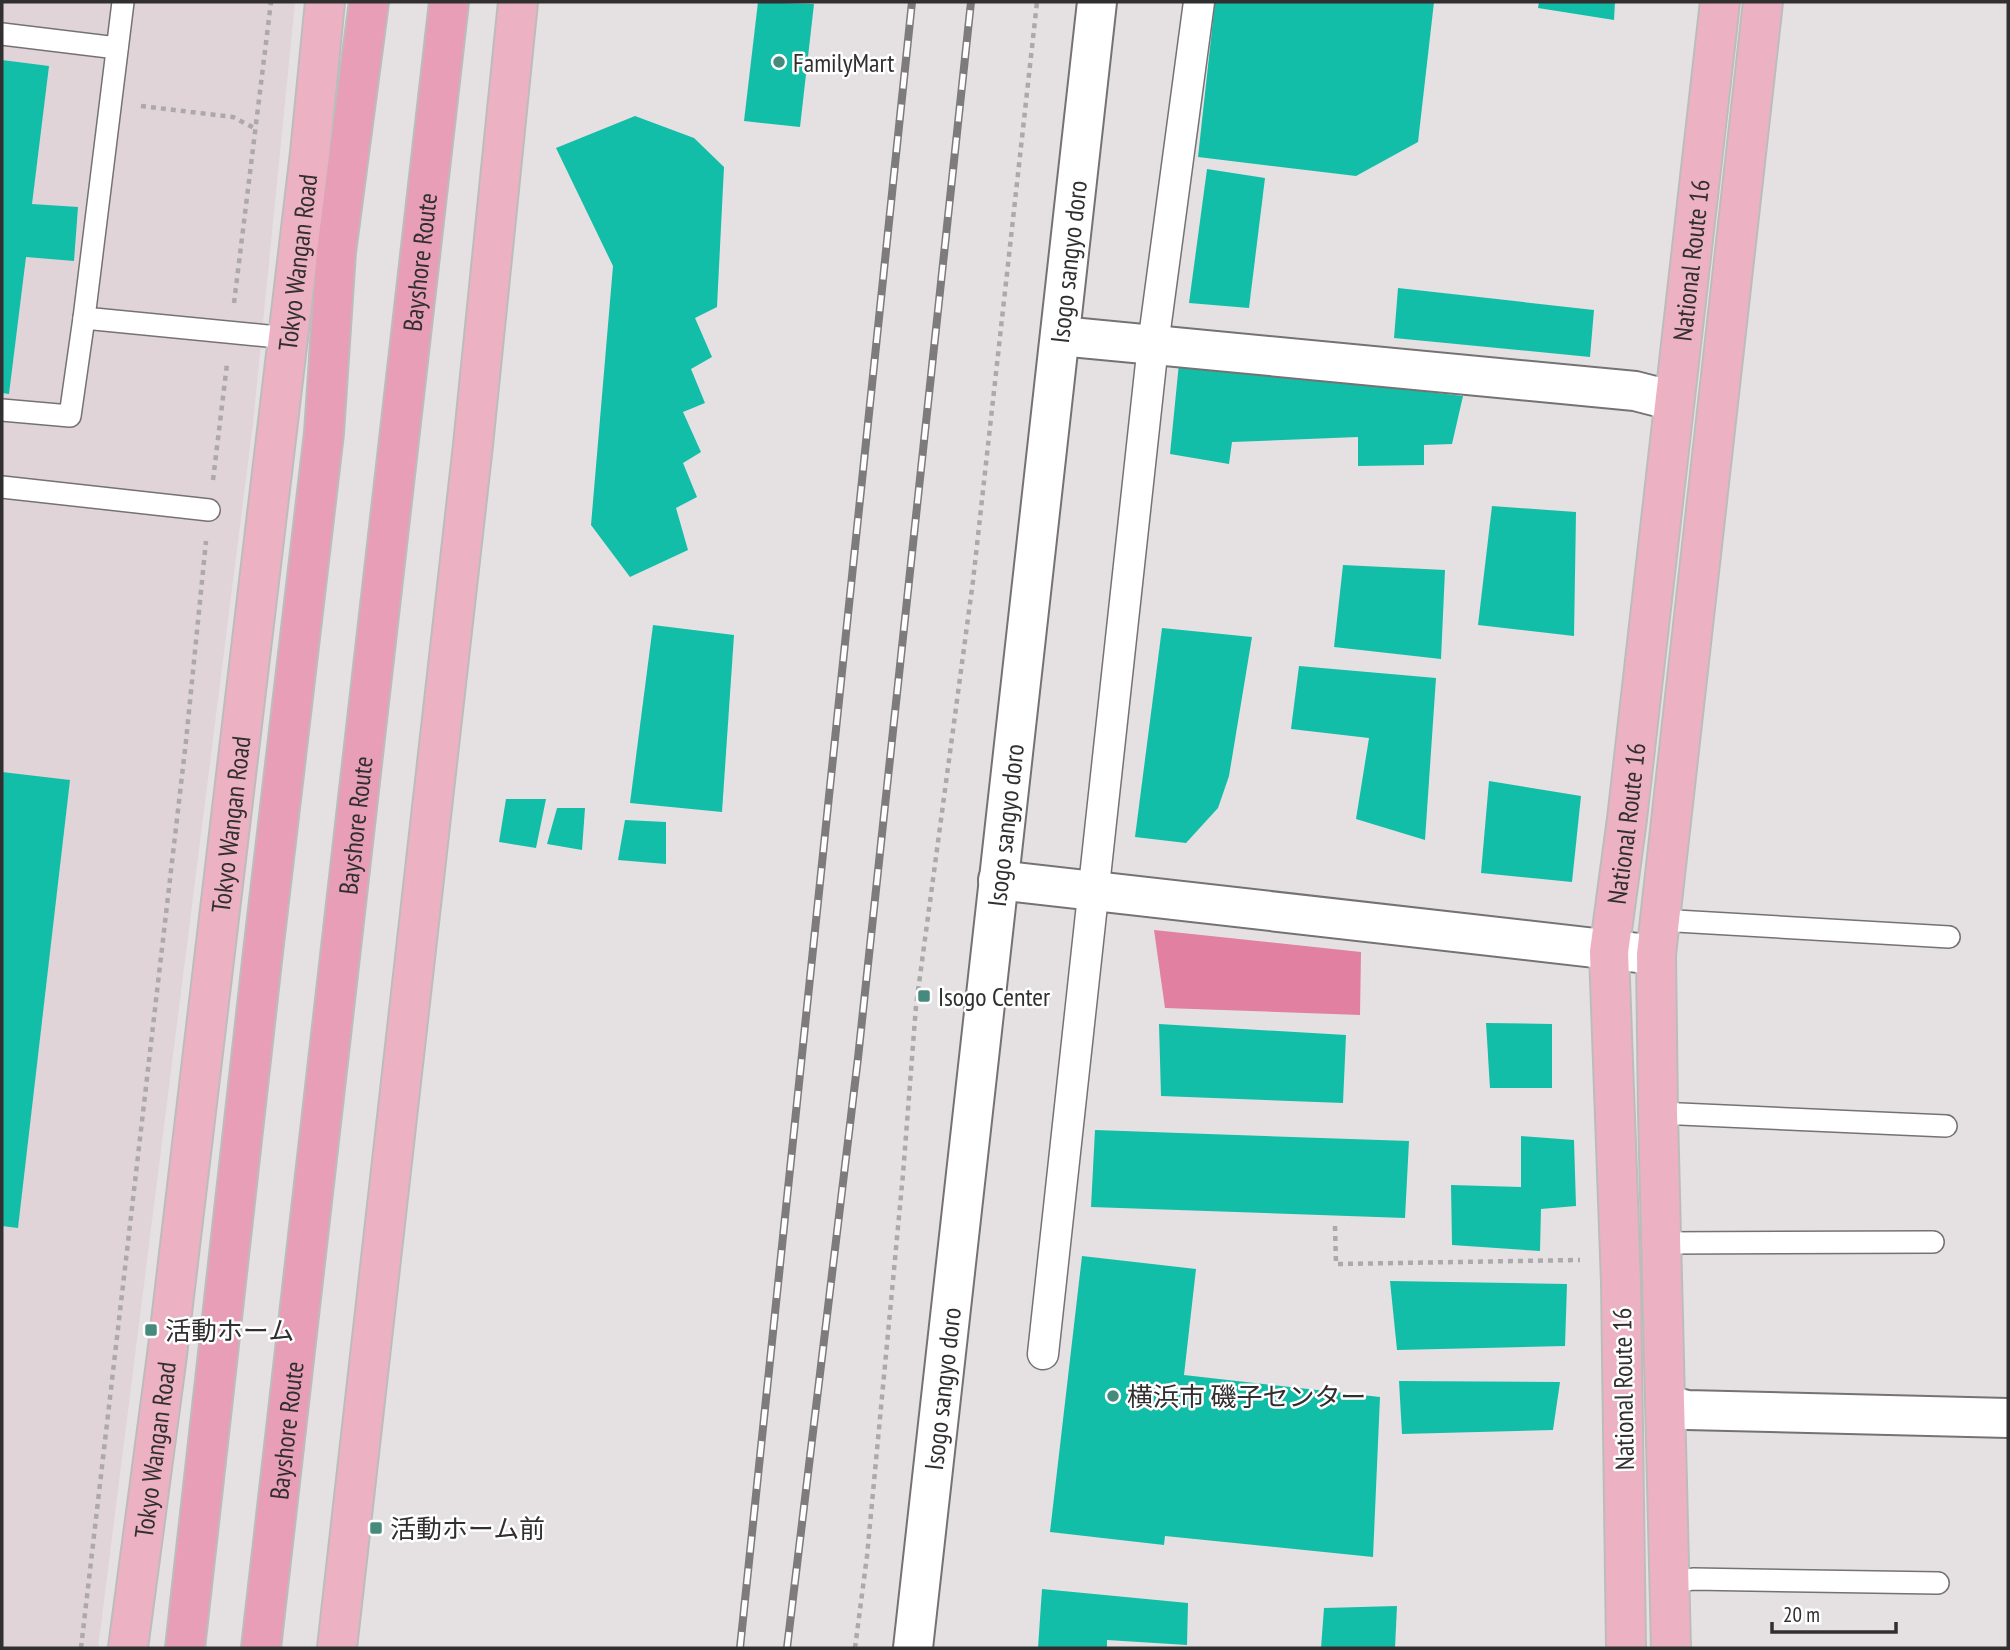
<svg xmlns="http://www.w3.org/2000/svg" width="2010" height="1650" font-family="'PT Sans Narrow','Noto Sans JP',sans-serif">
<rect width="100%" height="100%" fill="#e5e1e2"/>
<path fill="#e0d4d8" d="M2,2H295L253,423L98,1648H2Z"/>
<path fill="#e280a2" d="M1154,930L1361,952L1360,1015L1165,1008Z"/>
<g fill="#13bea8">
<path d="M758,2L814,4L800,127L744,121Z"/>
<path d="M1215,2H1434L1418,142L1356,176L1198,157Z"/>
<path d="M1539,2H1615L1614,20L1538,8Z"/>
<path d="M2,60L49,66L32,204L78,207L74,261L26,257L9,394L2,393Z"/>
<path d="M635,116L694,138L724,167L717,307L695,318L712,357L691,369L705,403L683,412L701,452L683,463L697,497L676,508L688,550L630,577L591,525L613,266L556,148Z"/>
<path d="M1207,169L1265,178L1249,308L1189,303Z"/>
<path d="M1398,288L1594,310L1590,357L1394,338Z"/>
<path d="M1179,363L1463,396L1452,444L1424,445V465L1358,466V437L1232,442L1229,464L1170,454Z"/>
<path d="M1492,506L1576,512L1574,636L1478,625Z"/>
<path d="M1343,565L1445,570L1441,659L1334,647Z"/>
<path d="M653,625L734,635L722,812L630,803Z"/>
<path d="M1162,628L1252,637L1229,776L1218,808L1186,843L1135,837Z"/>
<path d="M1299,666L1436,678L1425,840L1356,819L1369,738L1291,729Z"/>
<path d="M2,772L70,780L18,1228L2,1226Z"/>
<path d="M1489,781L1581,796L1572,882L1481,873Z"/>
<path d="M506,799H546L536,848L499,842Z"/>
<path d="M557,808H585L582,850L547,844Z"/>
<path d="M625,820L666,822V864L618,860Z"/>
<path d="M1486,1023L1552,1024V1088H1490Z"/>
<path d="M1159,1024L1346,1035L1343,1103L1161,1096Z"/>
<path d="M1095,1130L1409,1141L1405,1218L1091,1207Z"/>
<path d="M1521,1136L1574,1140L1576,1206L1541,1209L1540,1251L1452,1245L1451,1185L1521,1187Z"/>
<path d="M1082,1256L1196,1269L1184,1375L1380,1397L1373,1557L1165,1536L1164,1545L1050,1532Z"/>
<path d="M1390,1281L1567,1284L1565,1346L1397,1350Z"/>
<path d="M1399,1381L1560,1382L1553,1430L1402,1434Z"/>
<path d="M1042,1589L1188,1603L1187,1645L1107,1640V1648H1038Z"/>
<path d="M1397,1606L1395,1648H1321L1324,1608Z"/>
</g>
<g fill="none" stroke-linecap="round" stroke-linejoin="round">
<defs>
<g id="service">
<path d="M123,2L84,318L288,338"/>
<path d="M2,34L117,48"/>
<path d="M2,410L70,416L84,318"/>
<path d="M2,487L209,510"/>
<path d="M1659,920L1949,937"/>
<path d="M1658,1113L1946,1126"/>
<path d="M1662,1243L1933,1242"/>
<path d="M1671,1583L1693,1579L1938,1583"/>
</g>
<path id="pedestrian" d="M1043,1354L1153,345L1199,2"/>
<g id="minor">
<path d="M1060,336L1635,391L1674,401"/>
<path d="M998,880L1656,955"/>
<path d="M1666,1405L1687,1410L2008,1418"/>
</g>
<g id="tertiary">
<path id="s1" d="M913,1648L1097,2"/>
</g>
<g id="trunk">
<path id="s2" d="M128,1648L167,1355L310,153L325,2"/>
<path d="M337,1648L473,445L518,2"/>
<path id="s3" d="M1626,1648L1621,1283L1609,952L1627,819L1720,2"/>
<path d="M1671,1648L1658,1113L1656,955L1763,2"/>
</g>
<g id="motorway">
<path d="M185,1648L263,952L324,433L336,252L369,2"/>
<path id="s4" d="M261,1648L449,2"/>
</g>
</defs>
<use href="#service" stroke="#757273" stroke-width="24"/>
<use href="#pedestrian" stroke="#757273" stroke-width="33"/>
<use href="#minor" stroke="#757273" stroke-width="42"/>
<use href="#tertiary" stroke="#757273" stroke-width="42"/>
<use href="#trunk" stroke="#bdbcbd" stroke-width="42"/>
<use href="#motorway" stroke="#bdbcbd" stroke-width="42"/>
<g stroke="#aca9aa" stroke-width="4.5" stroke-dasharray="5 5" stroke-linecap="butt">
<path d="M141,106L233,117L256,129"/>
<path d="M234,303L271,2"/>
<path d="M213,480L227,364"/>
<path d="M1335,1226L1336,1264L1580,1260"/>
<path d="M81,1648L186,741L206,541"/>
<path d="M855,1648L867,1556L903,1174L916,1006L973,581L1037,2"/>
</g>
<use href="#service" stroke="#fff" stroke-width="21"/>
<use href="#pedestrian" stroke="#fff" stroke-width="30"/>
<use href="#minor" stroke="#fff" stroke-width="38"/>
<use href="#tertiary" stroke="#fff" stroke-width="38"/>
<use href="#trunk" stroke="#ecb2c4" stroke-width="38"/>
<use href="#motorway" stroke="#e89eb6" stroke-width="38"/>
<defs>
<g id="rail">
<path d="M740,1648L912,2"/>
<path d="M787,1648L858,1058L971,2"/>
</g>
</defs>
<use href="#rail" stroke="#7e7b7c" stroke-width="8"/>
<use href="#rail" stroke="#fff" stroke-width="5" stroke-dasharray="16" stroke-linecap="butt"/>
</g>
<g fill="#46897d" stroke="#fff" stroke-width="2.5">
<circle cx="779" cy="62" r="7"/>
<rect x="917" y="989" width="14" height="14" rx="3.5"/>
<rect x="144" y="1323" width="14" height="14" rx="3.5"/>
<circle cx="1113" cy="1396" r="7"/>
<rect x="369" y="1521" width="14" height="14" rx="3.5"/>
</g>
<g text-anchor="middle" dominant-baseline="central" stroke-width="5" stroke-linejoin="round" paint-order="stroke">
<g font-size="26" fill="#312f30" stroke="#fff" text-anchor="start">
<text x="793" y="62">FamilyMart</text>
<text x="938" y="996">Isogo Center</text>
<text x="165" y="1330">活動ホーム</text>
<text x="1127" y="1396">横浜市 磯子センター</text>
<text x="390" y="1528">活動ホーム前</text>
</g>
<g font-size="26" fill="#312f30" stroke="#fff">
<text stroke="none"><textPath href="#s3" startOffset="1393">National Route 16</textPath></text>
<text stroke="none"><textPath href="#s2" startOffset="1396">Tokyo Wangan Road</textPath></text>
<text stroke="none"><textPath href="#s4" startOffset="1395">Bayshore Route</textPath></text>
<text stroke="none"><textPath href="#s1" startOffset="1395">Isogo sangyo doro</textPath></text>
<text stroke="none"><textPath href="#s3" startOffset="826">National Route 16</textPath></text>
<text stroke="none"><textPath href="#s2" startOffset="830">Tokyo Wangan Road</textPath></text>
<text stroke="none"><textPath href="#s4" startOffset="828">Bayshore Route</textPath></text>
<text stroke="none"><textPath href="#s1" startOffset="828">Isogo sangyo doro</textPath></text>
<text stroke="none"><textPath href="#s1" startOffset="261">Isogo sangyo doro</textPath></text>
<text transform="translate(1623 1389) rotate(-91)">National Route 16</text>
<text stroke="none"><textPath href="#s4" startOffset="219">Bayshore Route</textPath></text>
<text stroke="none"><textPath href="#s2" startOffset="200">Tokyo Wangan Road</textPath></text>
</g>
</g>
<rect width="2010" height="1650" fill="none" stroke="#312f30" stroke-width="7"/>
<path d="M1772 1622v10h124v-10" fill="none" stroke="#312f30" stroke-width="3.5"/>
<text x="1783" y="1622" font-size="21" fill="#312f30" stroke="#ffffff" stroke-width="5" paint-order="stroke">20 m</text>
</svg>
